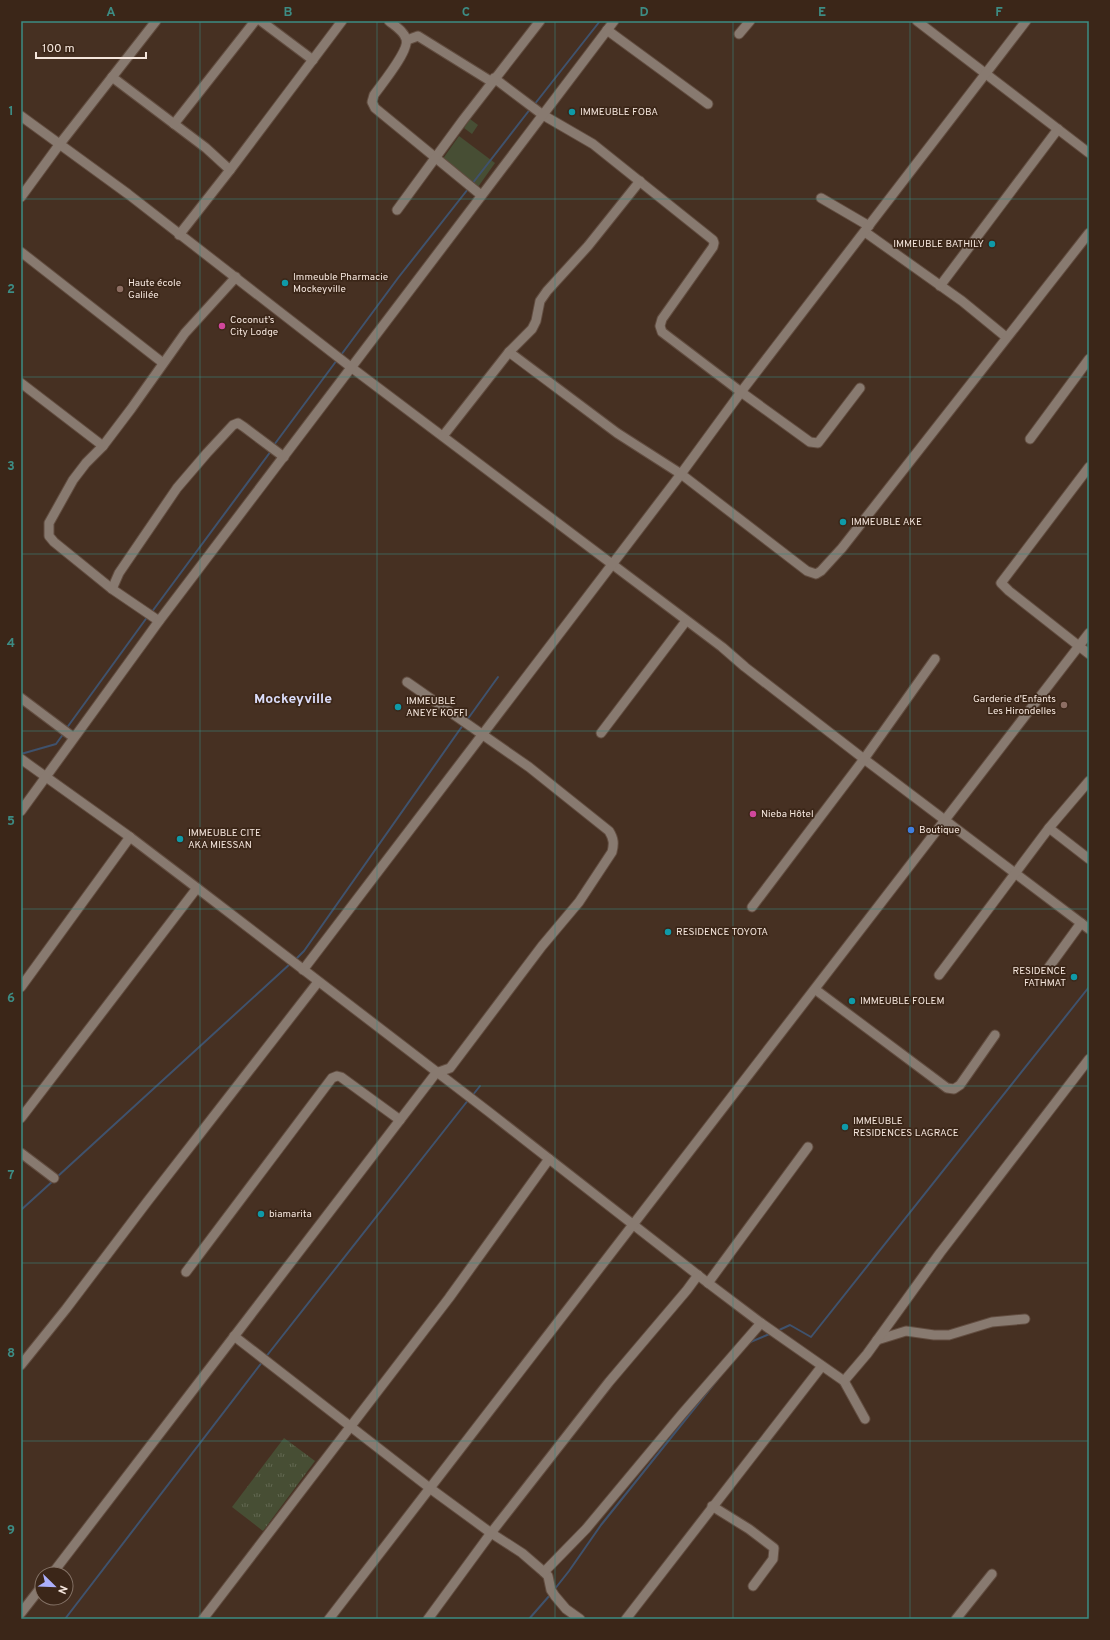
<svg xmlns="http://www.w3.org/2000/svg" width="1110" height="1640" font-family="Overpass,sans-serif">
<defs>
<pattern id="grass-tufts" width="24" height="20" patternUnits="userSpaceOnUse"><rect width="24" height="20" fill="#474e34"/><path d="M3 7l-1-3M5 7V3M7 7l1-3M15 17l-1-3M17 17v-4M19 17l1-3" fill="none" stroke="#626851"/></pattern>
</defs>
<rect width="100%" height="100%" fill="#463022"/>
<path fill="url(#grass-tufts)" d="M284,1438L315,1461L263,1531L232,1507Z"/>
<g fill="#474e34">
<path d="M470,119L478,125L472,134L464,128Z"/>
<path d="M459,136L495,163L478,187L442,160Z"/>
</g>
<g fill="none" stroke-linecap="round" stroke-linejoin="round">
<g stroke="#3f526d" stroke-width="2">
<path d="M534,105L600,21"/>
<path d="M472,184L531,108"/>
<path d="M341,355L398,278L468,189"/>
<path d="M274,445L337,360"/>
<path d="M151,613L271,451"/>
<path d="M467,720L498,677"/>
<path d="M66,729L148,616"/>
<path d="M21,754L56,744L64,733"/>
<path d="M295,960L304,951L463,725"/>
<path d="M472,1096L480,1086"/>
<path d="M57,1177L291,963"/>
<path d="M21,1210L54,1180"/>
<path d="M777,1331L790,1325L811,1337L1089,987"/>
<path d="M748,1343L772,1333"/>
<path d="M265,1358L469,1099"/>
<path d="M554,1590L569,1571L601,1525L718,1379"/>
<path d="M65,1619L263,1361"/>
<path d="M529,1619L550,1595"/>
</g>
<defs>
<g id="minor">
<path d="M261,21L313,60"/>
<path d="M389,21C395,26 404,31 406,39C410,50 381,85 374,95L372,102L375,108L481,195"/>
<path d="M917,21L1089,153"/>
<path d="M607,30L708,104"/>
<path d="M739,34L750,21"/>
<path d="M407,40L418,36L492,82"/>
<path d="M112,77L206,148L230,170"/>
<path d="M494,78L543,115L593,144L713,240L714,243L713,247L662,319L660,326L662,332L741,392L810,442L818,443L860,388"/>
<path d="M21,116L128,194L352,368L722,647L745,667L864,759L1089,929"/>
<path d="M174,124L255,21"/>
<path d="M21,197L59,145L156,21"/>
<path d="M821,198L869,226"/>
<path d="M397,210L463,120L540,21"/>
<path d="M865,232L962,301L1006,337"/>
<path d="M179,235L230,170L342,21"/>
<path d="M21,252L163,363"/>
<path d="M940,286L1058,129"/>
<path d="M509,352L532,329L536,321L540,301L547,291L588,246L640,181"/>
<path d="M21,383L103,446"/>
<path d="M443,436L509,352L617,433L681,474L807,571L816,574L821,571L842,548L1089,233"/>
<path d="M1030,439L1089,359"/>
<path d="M1089,467L1001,583L1009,591L1089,654"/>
<path d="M112,589L119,573L177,488L207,453L233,425L238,423L244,427L284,457"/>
<path d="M159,621L112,589L54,542L49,536V523L73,480L86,463L103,446L131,409L185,333L236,277"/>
<path d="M21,698L73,737"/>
<path d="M601,733L686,621"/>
<path d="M21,759L130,837L197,888L489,1112L708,1283L761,1323L844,1381L865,1419"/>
<path d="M21,811L159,621L614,21"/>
<path d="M1049,828L1089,859"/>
<path d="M752,907L864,759L935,659"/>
<path d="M1049,967L1081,923"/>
<path d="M303,970L681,474L741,392L1026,21"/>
<path d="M939,975L1049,828L1089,781"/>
<path d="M21,987L130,837"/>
<path d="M816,990L947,1088L954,1089L960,1085L995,1035"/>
<path d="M21,1118L197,888"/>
<path d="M21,1153L54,1178"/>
<path d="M186,1272L332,1078L337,1076L341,1077L400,1120"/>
<path d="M708,1283L808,1147"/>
<path d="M234,1336L431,1489L491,1533L522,1553L544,1572L548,1576L551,1590L555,1596L566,1609L580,1619"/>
<path d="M877,1340L906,1331L934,1335H949L992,1322L1025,1319"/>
<path d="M21,1365L66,1309L147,1202L318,982"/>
<path d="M844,1381L867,1354L940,1253L1089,1059"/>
<path d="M712,1506L749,1529L774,1548L773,1559L753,1586"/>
<path d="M544,1572L586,1529L682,1414L761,1323"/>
<path d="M52,1574L436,1073L450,1068L542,946L579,902L612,852C614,844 614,839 609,831L529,767L407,682"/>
<path d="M21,1613L42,1586"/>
<path d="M203,1619L449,1298L549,1159"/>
<path d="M329,1619L1089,633"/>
<path d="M428,1619L491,1533L609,1382L687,1290L698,1275"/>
<path d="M626,1619L822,1366"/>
<path d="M956,1619L992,1574"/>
</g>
</defs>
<use href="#minor" stroke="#624d40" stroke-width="11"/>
<use href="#minor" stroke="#887a70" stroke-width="9"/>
</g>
<path fill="none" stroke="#3d8c84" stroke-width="1" stroke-opacity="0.55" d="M200,21V1619M377,21V1619M555,21V1619M733,21V1619M910,21V1619M21,199H1089M21,377H1089M21,554H1089M21,731H1089M21,909H1089M21,1086H1089M21,1263H1089M21,1441H1089"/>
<g fill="#0f9aa8" stroke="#3b2618" stroke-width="1.5">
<circle cx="572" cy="112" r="4"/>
<circle cx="992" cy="244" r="4"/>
<circle cx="285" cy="283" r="4"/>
<circle cx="843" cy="522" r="4"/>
<circle cx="398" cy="707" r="4"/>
<circle cx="180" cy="839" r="4"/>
<circle cx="668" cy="932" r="4"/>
<circle cx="1074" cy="977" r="4"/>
<circle cx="852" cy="1001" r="4"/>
<circle cx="845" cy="1127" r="4"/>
<circle cx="261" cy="1214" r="4"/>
</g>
<g fill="#8d6e63" stroke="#3b2618" stroke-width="1.5">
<circle cx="120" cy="289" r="4"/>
<circle cx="1064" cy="705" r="4"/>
</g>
<g fill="#d1479c" stroke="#3b2618" stroke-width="1.5">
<circle cx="222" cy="326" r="4"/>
<circle cx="753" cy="814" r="4"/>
</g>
<circle fill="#3f7fe0" stroke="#3b2618" stroke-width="1.5" cx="911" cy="830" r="4"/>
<g text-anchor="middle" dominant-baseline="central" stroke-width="3.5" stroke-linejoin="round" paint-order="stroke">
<g font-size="10" fill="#f5e6dd" stroke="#3b2618" text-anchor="start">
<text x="580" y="112">IMMEUBLE FOBA</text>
<text x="984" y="244" text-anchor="end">IMMEUBLE BATHILY</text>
<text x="293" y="277">Immeuble Pharmacie<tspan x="293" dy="12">Mockeyville</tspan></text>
<text x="128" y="283">Haute école<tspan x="128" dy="12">Galilée</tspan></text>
<text x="230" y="320">Coconut’s<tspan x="230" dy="12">City Lodge</tspan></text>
<text x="851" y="522">IMMEUBLE AKE</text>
<text x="1056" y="699" text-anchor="end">Garderie d'Enfants<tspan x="1056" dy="12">Les Hirondelles</tspan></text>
<text x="406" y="701">IMMEUBLE<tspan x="406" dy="12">ANEYE KOFFI</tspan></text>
<text x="761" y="814">Nieba Hôtel</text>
<text x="919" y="830">Boutique</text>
<text x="188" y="833">IMMEUBLE CITE<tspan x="188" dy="12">AKA MIESSAN</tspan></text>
<text x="676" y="932">RESIDENCE TOYOTA</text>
<text x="1066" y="971" text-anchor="end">RESIDENCE<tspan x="1066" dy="12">FATHMAT</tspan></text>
<text x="860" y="1001">IMMEUBLE FOLEM</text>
<text x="853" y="1121">IMMEUBLE<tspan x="853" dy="12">RESIDENCES LAGRACE</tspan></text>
<text x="269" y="1214">biamarita</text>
</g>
<g font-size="14" font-weight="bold" fill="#dbddfb" stroke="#3b2618">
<text x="293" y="699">Mockeyville</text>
</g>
</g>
<rect width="1110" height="1640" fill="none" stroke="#3b2618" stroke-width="44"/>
<g transform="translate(54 1586) rotate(113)"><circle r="19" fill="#3b2618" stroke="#857367"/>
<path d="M0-3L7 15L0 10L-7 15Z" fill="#abaffb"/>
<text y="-6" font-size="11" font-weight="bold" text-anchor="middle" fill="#f5e6dd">N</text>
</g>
<path d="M36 52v6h110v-6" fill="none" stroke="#f5e6dd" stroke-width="2"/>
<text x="42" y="52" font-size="12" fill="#f5e6dd" stroke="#3b2618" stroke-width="3" paint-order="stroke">100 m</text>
<rect x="22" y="22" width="1066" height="1596" fill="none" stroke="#3d8c84" stroke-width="1.5"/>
<g font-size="13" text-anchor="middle" font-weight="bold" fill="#3d8c84">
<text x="111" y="16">A</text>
<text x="288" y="16">B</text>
<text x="466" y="16">C</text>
<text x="644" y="16">D</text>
<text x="822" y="16">E</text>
<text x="999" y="16">F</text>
<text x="11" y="115">1</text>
<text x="11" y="293">2</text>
<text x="11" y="470">3</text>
<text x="11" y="647">4</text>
<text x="11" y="825">5</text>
<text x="11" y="1002">6</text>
<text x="11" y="1179">7</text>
<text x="11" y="1357">8</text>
<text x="11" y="1534">9</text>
</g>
</svg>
